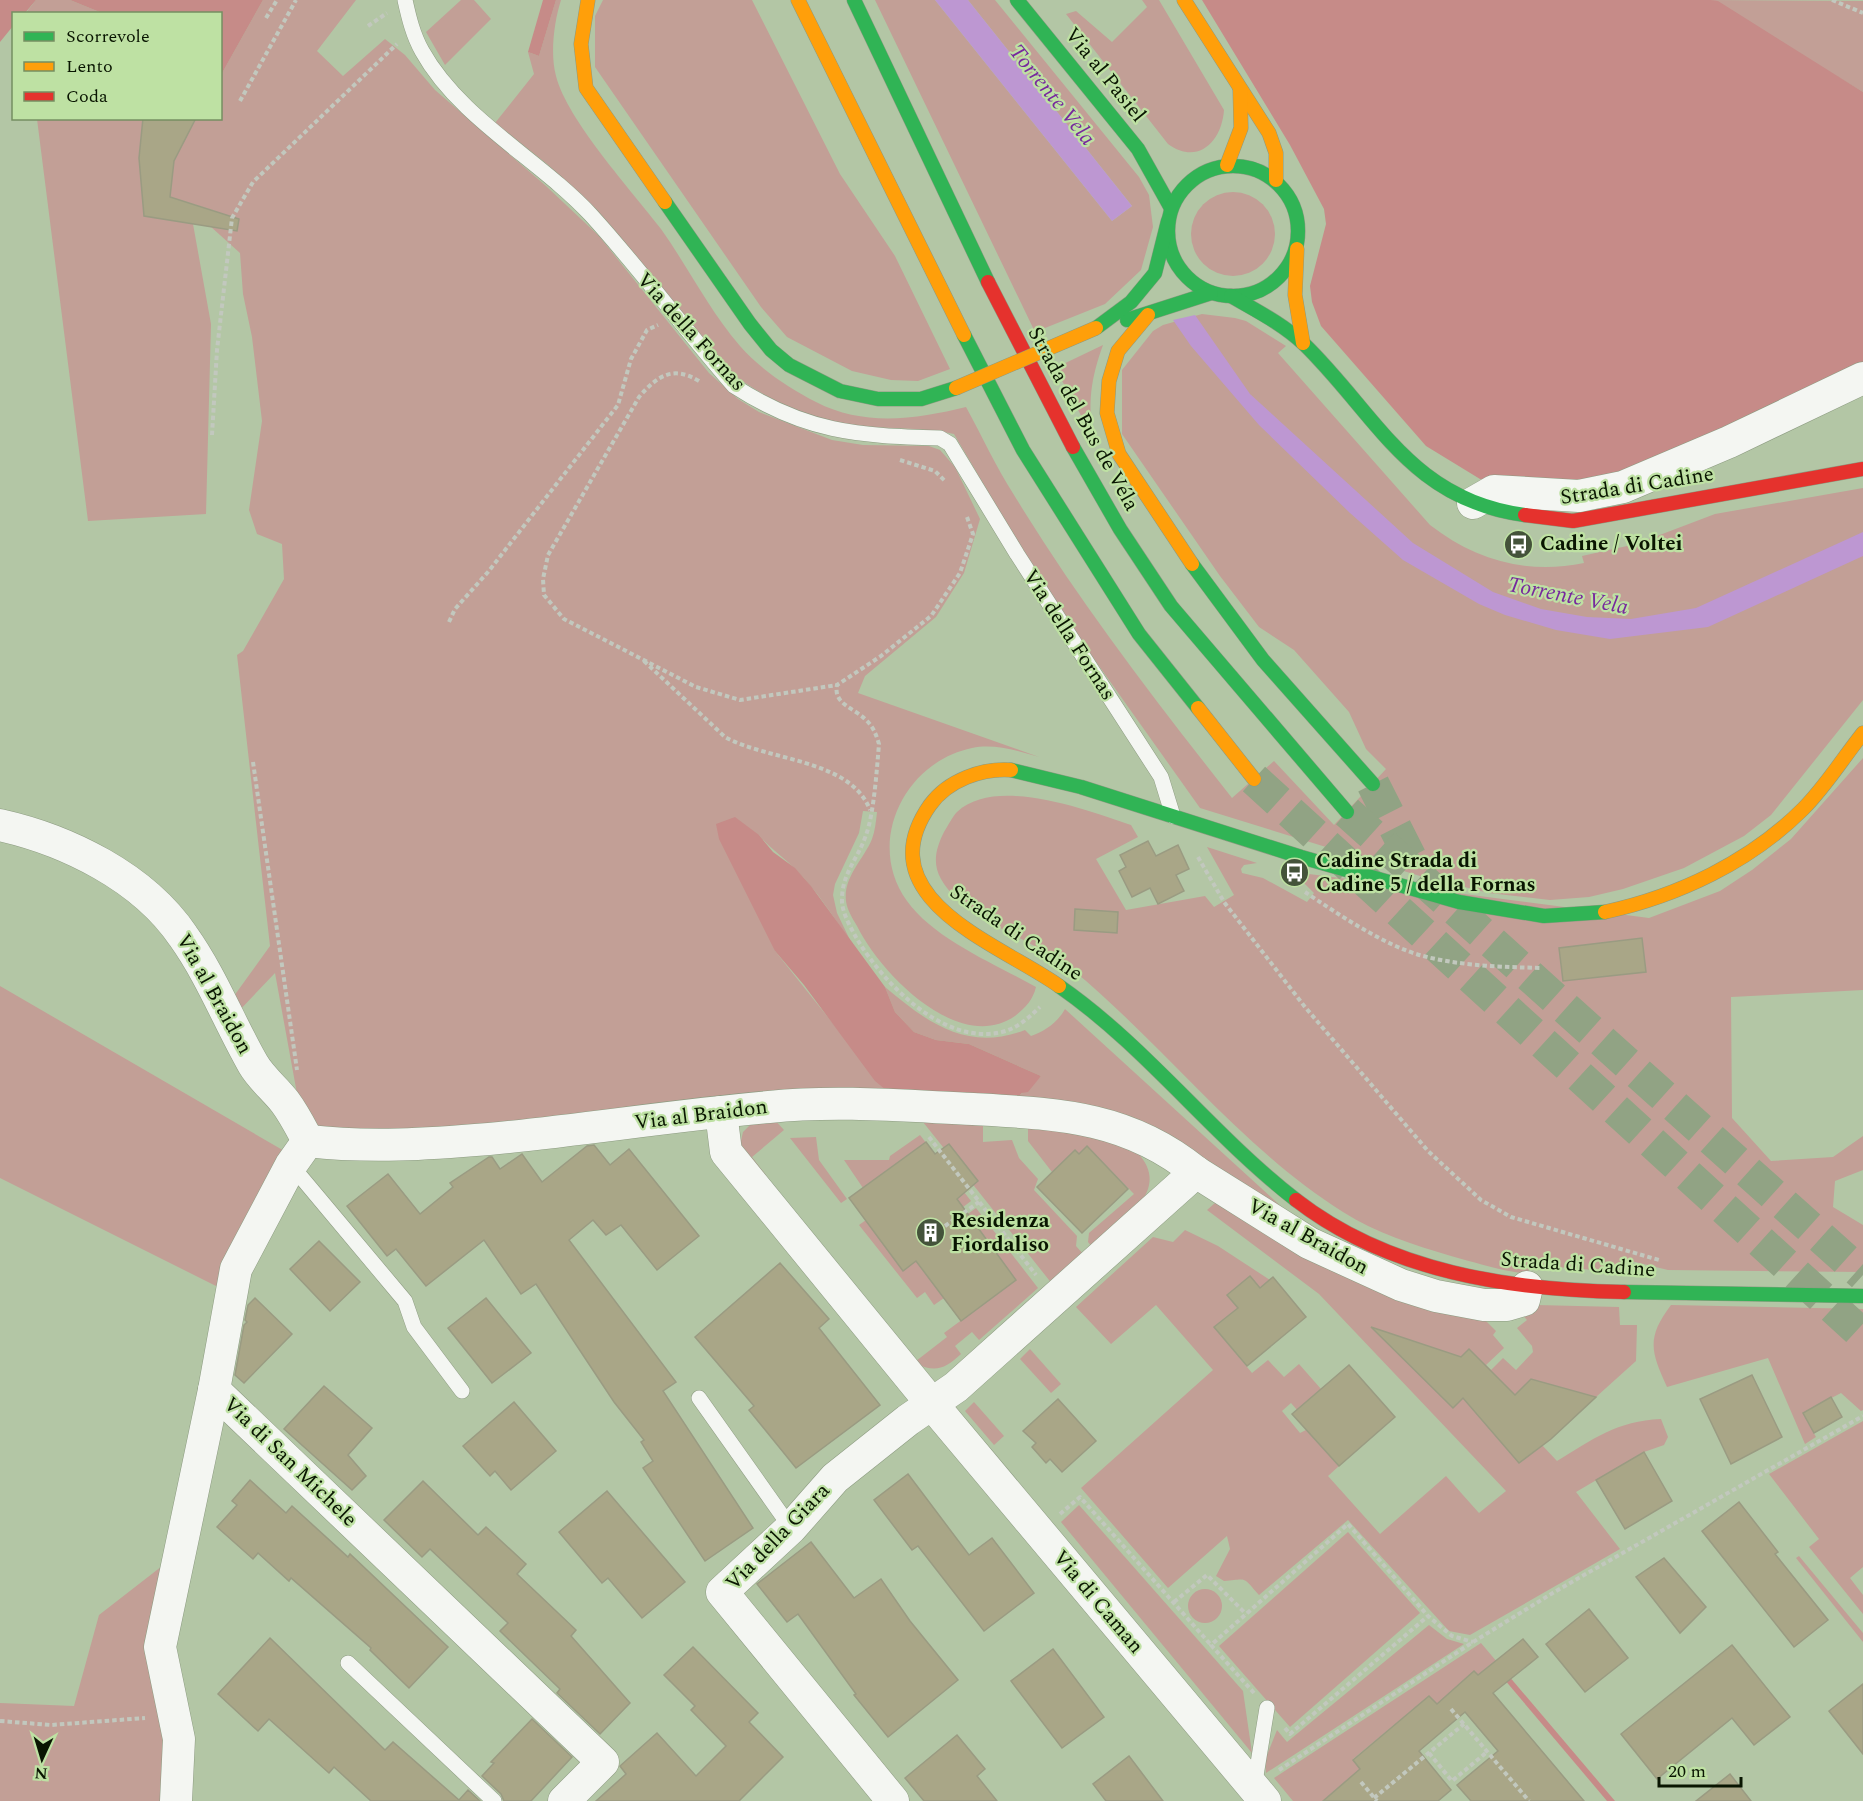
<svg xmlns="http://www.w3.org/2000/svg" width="1863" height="1801" font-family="Spectral,serif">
<rect width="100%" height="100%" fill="#b3c6a5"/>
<g fill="#c29f96" fill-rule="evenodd">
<path d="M36,0H70L102,13L25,14Z"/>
<path d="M263,0H356L317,51L343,76L385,39L405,55L435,90L546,186L599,236L709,373L738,399L759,412L832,440L863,445L929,446L940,450L955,467L980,519L964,573L936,617L865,676L858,693L1039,757C1018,751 994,743 972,748C904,762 865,843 907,901C934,939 995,964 1036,987C1033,1000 1025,1008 1015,1016C959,1055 880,973 857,926C853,919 847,910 846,901C843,877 864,859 872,839C875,831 876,821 877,812L863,811L859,833L835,884L833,895L837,913L850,940C833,917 817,890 796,870C784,857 770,849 759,835L775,951L886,1090L484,1131L318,1129L298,1099L275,973L237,1013L226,1007L270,946L237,655L243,651L284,579L282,544L257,534L249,510L262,421L252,337L243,294L240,253L210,226L215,211L183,201L169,206L173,170L156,143L182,144L196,119L220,118L221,75Z"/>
<path d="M461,0H474L491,19L445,65L426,32Z"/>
<path d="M556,0H561C554,22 550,54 556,76C567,120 632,191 661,229C688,267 709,310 740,346C760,369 789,388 816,402C864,427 917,419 966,407C982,436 996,467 1014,495C1079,602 1155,700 1232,798L1274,761L1334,825L1386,769L1366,749L1349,712L1294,650L1259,627L1220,576L1122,434V370L1153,331L1163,325L1202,314L1235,318L1246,321L1286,346L1278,353L1430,525C1475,560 1527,575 1584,563L1582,556L1636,544L1715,514L1863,488V700L1771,815L1744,836L1684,868L1623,889L1589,897L1550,900L1489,893L1420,876L1200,808L1050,597L954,434C927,428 903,429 876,427C821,424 769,404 727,369L595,208L547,164L495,123L534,74L528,52L539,56Z"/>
<path d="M603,0H752L840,174L895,256L950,369L918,381L891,380L852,371L787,337L761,307L595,67V16Z"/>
<path d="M875,0H935L1112,221L1132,206L968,0H995L1139,177L1149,195L1153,227L1141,270L1105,304L1035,332Z"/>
<path d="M1142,0H1159L1224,110C1222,141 1198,166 1168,144L1066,14L1076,11L1112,42L1147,7Z"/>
<path d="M1711,0L1863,1V92Z"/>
<path d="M37,119H143L139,158L144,216L193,224L211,324L206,514L88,521Z"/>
<circle cx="1233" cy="234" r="42"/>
<path d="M1103,345C1091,378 1087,404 1094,439L1055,368Z"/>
<path d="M1863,758V990L1731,997L1732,1118L1771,1161L1833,1157L1863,1136V1170L1835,1181L1833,1207L1863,1225V1272L1668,1270L1623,1259L1621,1272L1530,1265L1528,1274C1501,1271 1477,1263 1451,1256C1414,1245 1376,1233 1343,1212C1240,1147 1166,1047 1073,970C1036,940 965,921 941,879C932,863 936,848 944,832C948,826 952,817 957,812C996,775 1089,811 1131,825L1138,837L1096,859L1126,910L1205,896L1214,907L1234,895L1207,847L1257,863L1244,865L1241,869L1242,873L1263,878L1307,902L1314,893L1301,880L1309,874L1649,918L1720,891L1752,870L1791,839ZM1075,909L1118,912L1117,933L1075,930Z"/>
<path d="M0,986L286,1152L222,1289L0,1178Z"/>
<path d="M885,987C928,1023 967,1052 1025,1030L1031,1036C1044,1032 1058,1022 1065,1009L1285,1210L1017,1098L1041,1076L969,1044L936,1040L914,1032L895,1012Z"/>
<path d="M919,1117L983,1118V1142L1012,1140L1019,1158L1038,1179L1034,1190L1077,1236L1076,1246L1084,1255L1053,1285Z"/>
<path d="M773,1118L784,1130L752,1157L766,1175L762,1178L740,1145L743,1132L753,1122Z"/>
<path d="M1036,1118L1136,1151C1175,1191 1121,1221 1092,1247L1088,1242L1089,1233L1134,1194L1087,1146L1079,1154L1075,1150L1052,1172L1028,1141V1128Z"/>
<path d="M920,1135L971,1201L942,1223L920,1147L863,1188L844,1160H889L890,1156Z"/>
<path d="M816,1137L819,1160L847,1199L841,1203L790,1138Z"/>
<path d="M1223,1196L1476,1311L1496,1331L1493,1335L1504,1348L1486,1365L1491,1370L1503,1358L1516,1370L1533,1352L1532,1346L1517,1328L1527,1320L1519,1311L1536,1305L1619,1307L1620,1325H1637L1636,1361L1596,1397L1538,1381L1486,1424L1519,1463L1541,1444L1557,1461C1593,1439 1617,1421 1661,1419L1668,1437L1664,1445L1644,1452L1576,1492L1620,1549L1470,1635L1449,1631L1348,1520L1259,1595C1242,1576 1248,1579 1224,1581L1216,1576L1230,1549L1227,1536L1168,1588L1081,1488L1213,1370L1156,1305L1111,1344L1076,1307L1153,1237L1173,1242L1185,1230L1218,1246L1270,1280L1259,1288L1227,1295L1238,1308L1214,1327L1252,1373L1268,1360L1284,1377L1299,1364L1321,1389L1297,1410L1291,1403L1282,1411L1300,1433L1306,1430L1339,1466L1328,1476L1380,1534L1446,1476L1479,1513L1506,1491L1319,1294L1207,1210Z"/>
<path d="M976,1208L1038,1288L979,1340L972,1332L955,1346L961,1354C945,1369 935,1373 915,1363L916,1361L947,1337L944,1333L1016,1280L976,1225L947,1229Z"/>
<path d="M880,1210L944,1298L934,1305L925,1292L917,1298L859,1225Z"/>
<path d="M1671,1305L1863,1309V1410L1861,1411L1841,1393L1803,1413L1816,1437L1805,1444L1768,1358L1667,1387C1651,1352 1646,1338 1671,1305Z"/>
<path d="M1030,1349L1061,1384L1051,1393L1020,1359Z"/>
<path d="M974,1402L1004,1436L994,1445L965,1411Z"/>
<path d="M1863,1421V1567L1850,1578L1863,1595V1614L1809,1547L1819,1539L1769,1474Z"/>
<path d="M1079,1505L1243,1691L1252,1753L1061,1522Z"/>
<path d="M1348,1532L1420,1613L1290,1727L1219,1646Z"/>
<path d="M1799,1556L1863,1633V1642L1796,1558Z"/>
<path d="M166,1563L163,1704L169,1801H0V1703L74,1706L99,1615Z"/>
<circle cx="1205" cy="1606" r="17"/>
<path d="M1429,1625L1447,1639L1464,1644L1266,1773L1265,1760L1277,1730L1287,1742Z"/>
<path d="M1481,1643L1497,1662L1480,1677L1474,1671L1450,1693L1445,1714L1429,1696L1353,1759L1367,1777L1354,1788L1347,1780L1323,1801H1293L1274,1778Z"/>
</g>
<g fill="#c68b88">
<path d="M0,0H36L25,13L14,14L13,26L0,42Z"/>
<path d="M70,0H263L221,75L220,14L102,13Z"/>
<path d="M543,0H556L539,56L528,52Z"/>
<path d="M1202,0H1711L1718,1L1863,92V372L1611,484H1499L1480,479L1426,446L1321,326L1312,302L1310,286L1326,224L1324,209L1290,145Z"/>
<path d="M735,817L759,835L773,852L795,868L811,886L885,987L895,1012L914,1032L936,1040L969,1044L1041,1076L1028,1092L1022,1093L1017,1098L886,1090L875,1081L804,985L775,951L719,839L716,824Z"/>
<path d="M1497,1662L1615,1801H1607L1493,1666Z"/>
</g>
<g fill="#bd97d2">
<path d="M935,0H968L1132,206L1112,221Z"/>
<path d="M1195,315L1250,394L1413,543L1493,592L1541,609L1587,617L1631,619L1696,608L1863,532V556L1708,627L1610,639L1556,630L1505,615L1479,604L1403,560L1350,513L1259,425L1191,346L1173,320Z"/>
</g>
<g fill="#a9a687" stroke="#9a9b82" stroke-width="1.5">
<path d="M143,118H196L174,161L170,197L239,219L237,231L144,216L139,158Z"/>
<path d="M1148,841L1156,856L1178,845L1189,869L1176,875L1184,891L1158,904L1150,888L1132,897L1119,871L1126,867L1120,855Z"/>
<path d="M1075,909L1118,912L1117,933L1074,930Z"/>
<path d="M1642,938L1646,972L1563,981L1559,948Z"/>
<path d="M926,1142L935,1154L949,1144L978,1181L957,1199L1016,1280L961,1321L916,1261L903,1271L849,1198Z"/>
<path d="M594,1145L610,1165L629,1149L699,1236L657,1270L621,1225L606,1235L593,1220L569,1240L676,1382L663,1391L753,1528L705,1561L643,1468L653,1461L641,1442L644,1440L614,1402L536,1284L521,1294L484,1240L426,1286L396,1249L387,1256L347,1206L388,1174L420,1214L453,1187L450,1183L489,1157H492L500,1169L522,1154L542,1182L587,1146Z"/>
<path d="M1087,1146L1128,1189L1082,1233L1037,1187L1075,1150L1079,1154Z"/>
<path d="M319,1241L360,1282L330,1311L290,1269Z"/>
<path d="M780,1263L829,1319L819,1328L880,1405L796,1468L749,1410L754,1406L695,1337Z"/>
<path d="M1250,1276L1260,1288L1273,1277L1306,1317L1247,1366L1214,1327L1238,1308L1227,1295Z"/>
<path d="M255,1298L292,1334L244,1383L235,1375L244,1325L247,1322L245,1320L248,1305Z"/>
<path d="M486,1298L531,1353L492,1383L448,1328Z"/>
<path d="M1371,1327L1461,1357L1469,1349L1515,1395L1531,1379L1596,1397L1551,1439L1519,1463L1463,1398L1453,1408Z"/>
<path d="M1349,1365L1395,1417L1339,1466L1292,1414Z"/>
<path d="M1752,1375L1782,1437L1731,1464L1700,1399Z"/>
<path d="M324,1386L372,1428L348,1455L366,1476L352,1490L284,1429Z"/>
<path d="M1831,1397L1842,1417L1814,1433L1803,1413Z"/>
<path d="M1058,1399L1096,1441L1062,1472L1050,1459L1046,1463L1032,1447L1036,1443L1023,1431Z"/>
<path d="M514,1402L556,1451L511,1490L495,1471L490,1476L463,1446Z"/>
<path d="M1644,1452L1672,1501L1625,1529L1596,1480Z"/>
<path d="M908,1474L969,1555L992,1538L1034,1593L984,1631L918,1546L912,1550L874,1500Z"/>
<path d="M250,1480L286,1513L292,1506L348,1557L350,1554L448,1647L409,1688L370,1650L371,1648L291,1578L289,1581L258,1553L253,1559L217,1527L237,1505L232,1501Z"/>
<path d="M423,1481L478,1535L486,1527L526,1564L517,1574L576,1630L571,1636L630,1703L600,1734L557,1693L560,1689L500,1631L508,1623L430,1549L422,1557L384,1520Z"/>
<path d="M607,1491L685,1582L642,1618L608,1578L602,1583L559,1532Z"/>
<path d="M1739,1502L1778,1552L1775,1554L1828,1620L1794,1647L1702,1531Z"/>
<path d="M811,1542L854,1598L881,1579L910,1621L958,1680L888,1737L854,1695L856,1694L798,1614L787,1622L757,1584Z"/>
<path d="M1664,1558L1706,1607L1680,1633L1636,1577Z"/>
<path d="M1589,1609L1628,1658L1585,1692L1546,1644Z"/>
<path d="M270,1638L385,1750L393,1742L459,1800L468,1790L480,1801H371L334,1767L329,1773L269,1719L258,1731L218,1694Z"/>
<path d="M1523,1639L1538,1657L1493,1693L1584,1801H1471L1457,1785L1498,1751L1465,1712L1419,1751L1451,1790L1438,1801H1323L1360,1769L1353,1760L1429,1696L1437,1704L1474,1671L1478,1675Z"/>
<path d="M1732,1645L1790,1717L1754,1745L1732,1718L1657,1779L1621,1734Z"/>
<path d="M693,1647L758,1713L749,1722L783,1757L739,1801H596L626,1774L620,1766L657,1733L696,1776L726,1746L691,1710L695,1706L664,1675Z"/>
<path d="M1053,1649L1104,1717L1062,1748L1011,1681Z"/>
<path d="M1863,1684V1754L1829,1711Z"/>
<path d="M532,1719L572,1757L531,1801H504L501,1794L482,1776L494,1763L491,1762Z"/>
<path d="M957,1735L985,1769L977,1776L997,1801H924L905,1778Z"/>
<path d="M1129,1756L1163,1801H1106L1093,1784Z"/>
<path d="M1730,1774L1751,1801H1696Z"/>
</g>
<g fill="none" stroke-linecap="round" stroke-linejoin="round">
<g stroke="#91a384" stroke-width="33" stroke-dasharray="33 16" stroke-linecap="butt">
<path d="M1254,779L1863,1335"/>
<path d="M1373,784L1412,861"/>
<path d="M1347,812L1863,1275"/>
</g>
<defs>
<g id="lane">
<path d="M405,0C409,18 413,35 422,51C459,118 540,160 591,215C641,270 685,330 734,386C805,432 857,436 940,438L950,444L1017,554L1161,777L1173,816"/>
<path d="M291,1165L405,1301L414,1327L462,1391"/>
<path d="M699,1398L791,1528"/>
<path d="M348,1663L494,1801"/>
<path d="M1254,1788L1267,1708"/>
</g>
<g id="street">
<path d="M1473,503L1494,491L1579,496L1623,487L1729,442L1863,378"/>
<path d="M0,825C67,840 143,877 183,936C211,975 229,1022 253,1064C261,1078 275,1089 285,1102C294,1114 301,1128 308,1141"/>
<path d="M721,1112L726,1152L932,1404L1265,1801"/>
<path d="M308,1141C369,1148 429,1144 489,1139C583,1130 676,1115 769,1107C836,1100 906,1106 973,1109C1058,1114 1127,1116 1196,1172L1309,1243L1401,1285L1436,1296L1484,1305H1507L1524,1300L1527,1287"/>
<path d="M214,1390L603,1762L564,1801"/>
<path d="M176,1801L179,1739L160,1647L214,1390L236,1269L291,1165L308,1141"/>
<path d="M893,1801L722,1592L791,1528L835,1478L908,1420L956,1387L1196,1172"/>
</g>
<g id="fast">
<path d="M854,0L988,282"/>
<path d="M1017,0L1138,149L1171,208"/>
<circle cx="1233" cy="231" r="65"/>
<path d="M665,202L750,324L771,350L789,365L840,391L878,399H921L956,388"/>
<path d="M1231,296C1255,310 1283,324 1304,344C1377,415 1410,500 1525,515"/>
<path d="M1127,320L1211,293"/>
<path d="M1096,328L1131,302L1155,273L1168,221"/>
<path d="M964,335L1023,450L1139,634L1198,708"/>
<path d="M1073,447L1120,529L1171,606L1347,812"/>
<path d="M1192,564L1263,660L1373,784"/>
<path d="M1011,770L1081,787L1301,857L1459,902L1544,916L1605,912"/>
<path d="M1059,986C1147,1047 1212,1135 1296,1200"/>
<path d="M1624,1292L1863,1296"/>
</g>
<g id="slow">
<path d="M588,0L581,44L586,88L665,202"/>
<path d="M798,0L964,335"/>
<path d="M1184,0L1269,133L1276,153V180"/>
<path d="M1227,165L1241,128L1240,89"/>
<path d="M1297,249L1295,295L1303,343"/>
<path d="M1148,315L1118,351L1109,381L1107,413L1119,454L1192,564"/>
<path d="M1198,708L1254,779"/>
<path d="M1011,770C982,768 948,780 930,805C864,899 1002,945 1059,986"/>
<path d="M1605,912C1678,896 1750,862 1803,809C1826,786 1843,758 1863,733"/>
</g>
<g id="jam">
<path d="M988,282L1073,447"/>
<path d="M1525,515L1573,521L1863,469"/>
<path d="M1296,1200C1389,1272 1510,1290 1624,1292"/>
</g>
</defs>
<use href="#lane" stroke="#8c9b81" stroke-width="16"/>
<use href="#street" stroke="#8c9b81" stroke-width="33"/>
<use href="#fast" stroke="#8c9b81" stroke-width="15"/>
<use href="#slow" stroke="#8c9b81" stroke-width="15"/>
<use href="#jam" stroke="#8c9b81" stroke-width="15"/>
<g stroke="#c2c8be" stroke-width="4" stroke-dasharray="4.5 3" stroke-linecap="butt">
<path d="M1832,0L1863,13"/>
<path d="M266,18L277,0"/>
<path d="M368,26L387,13"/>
<path d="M240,101L296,0"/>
<path d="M699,381C673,365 657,376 639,397L548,555L543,579L544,595L564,619L696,687L740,700L837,685"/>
<path d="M212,435L217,350L232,218L253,182L397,44"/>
<path d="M900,460L935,471L946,482"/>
<path d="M967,517L973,534L960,573L931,616L881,656L837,685C833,704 854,708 865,719C873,726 876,734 879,744C877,767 874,814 866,835C858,859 841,874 842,902C843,915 851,928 857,939C884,984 944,1046 1002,1032C1018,1028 1028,1018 1040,1007"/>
<path d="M449,622L455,609L488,572L618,405L631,359L647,330L658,325"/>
<path d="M644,661L725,737C768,761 851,759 870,810"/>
<path d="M253,762L297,1070"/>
<path d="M1198,857L1224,902L1305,1007L1428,1151L1481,1200L1511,1217L1659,1260"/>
<path d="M1305,892C1338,914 1385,946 1423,956C1461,966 1503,967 1542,968"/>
<path d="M929,1137L1036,1275"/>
<path d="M945,1226L979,1202"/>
<path d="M1060,1514L1080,1497L1211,1645"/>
<path d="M1174,1602L1207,1575L1246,1614"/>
<path d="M1254,1693L1211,1645L1348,1524L1428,1616L1452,1636L1473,1642"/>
<path d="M1451,1709L1529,1801"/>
<path d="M0,1721L51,1725L145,1718"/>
<path d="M1285,1728L1290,1734L1428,1616"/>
<path d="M1429,1753L1452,1781L1487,1752"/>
<path d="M1279,1770L1473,1642L1556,1591L1863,1416"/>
<path d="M1361,1782L1377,1801"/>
<path d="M1374,1798L1464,1724"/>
</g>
<use href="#lane" stroke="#f4f6f2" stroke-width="15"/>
<use href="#street" stroke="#f4f6f2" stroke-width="32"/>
<use href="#fast" stroke="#30b455" stroke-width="14"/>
<use href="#slow" stroke="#ff9f0a" stroke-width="14"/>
<use href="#jam" stroke="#e5322d" stroke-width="14"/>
<defs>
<path id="slow-bridge" d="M956,388L1096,328"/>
</defs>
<use href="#slow-bridge" stroke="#8c9b81" stroke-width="15" stroke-linecap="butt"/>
<use href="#slow-bridge" stroke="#ff9f0a" stroke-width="14"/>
</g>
<defs>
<symbol id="bus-disc" viewBox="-11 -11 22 22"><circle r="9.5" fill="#44533a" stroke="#bee1a3"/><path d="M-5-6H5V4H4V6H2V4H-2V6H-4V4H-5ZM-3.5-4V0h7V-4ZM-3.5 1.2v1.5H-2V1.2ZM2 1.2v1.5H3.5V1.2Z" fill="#fff"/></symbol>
<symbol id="building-disc" viewBox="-11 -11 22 22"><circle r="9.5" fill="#44533a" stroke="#bee1a3"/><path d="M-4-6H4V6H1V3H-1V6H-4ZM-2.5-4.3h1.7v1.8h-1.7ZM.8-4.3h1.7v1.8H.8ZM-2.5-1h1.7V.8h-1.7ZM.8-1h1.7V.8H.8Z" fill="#fff"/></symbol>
</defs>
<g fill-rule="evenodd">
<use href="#bus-disc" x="1502" y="528" width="33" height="33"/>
<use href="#bus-disc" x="1278" y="856" width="33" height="33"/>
<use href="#building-disc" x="914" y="1216" width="33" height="33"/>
</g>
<g text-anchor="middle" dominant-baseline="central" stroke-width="4.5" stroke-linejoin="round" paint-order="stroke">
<g font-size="21" fill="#091501" stroke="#bee1a3">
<text transform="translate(1105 75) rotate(51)">Via al Pasiel</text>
<text transform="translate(691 332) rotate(48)">Via della Fornas</text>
<text transform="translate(1083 419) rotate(61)">Strada del Bus de Véla</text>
<text transform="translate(1637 486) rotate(-9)">Strada di Cadine</text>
<text transform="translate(1069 635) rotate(57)">Via della Fornas</text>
<text transform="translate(1016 933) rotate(34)">Strada di Cadine</text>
<text transform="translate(214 994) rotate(61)">Via al Braidon</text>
<text transform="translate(701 1115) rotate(-7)">Via al Braidon</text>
<text transform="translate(1308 1237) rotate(29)">Via al Braidon</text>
<text transform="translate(1578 1265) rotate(4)">Strada di Cadine</text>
<text transform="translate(290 1462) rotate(44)">Via di San Michele</text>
<text transform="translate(778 1537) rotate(-46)">Via della Giara</text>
<text transform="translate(1098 1602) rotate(50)">Via di Caman</text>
</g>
<g font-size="21" font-weight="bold" fill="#091501" stroke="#bee1a3" text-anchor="start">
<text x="1540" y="544">Cadine / Voltei</text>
<text x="1316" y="861">Cadine Strada di<tspan x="1316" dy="24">Cadine 5 / della Fornas</tspan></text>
<text x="951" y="1221">Residenza<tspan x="951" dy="24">Fiordaliso</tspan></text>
</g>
<g font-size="22" font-style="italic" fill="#77299d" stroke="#bee1a3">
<text transform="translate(1052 95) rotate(51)">Torrente Vela</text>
<text transform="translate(1568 596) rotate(11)">Torrente Vela</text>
</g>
</g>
<rect x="12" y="12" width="210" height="108" fill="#bee1a3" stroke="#768f62" stroke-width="1.5"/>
<rect x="24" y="32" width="30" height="9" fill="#30b455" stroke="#768f62" stroke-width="1.5"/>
<text x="66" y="42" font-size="18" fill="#091501">Scorrevole</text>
<rect x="24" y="62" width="30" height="9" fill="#ff9f0a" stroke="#768f62" stroke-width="1.5"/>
<text x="66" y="72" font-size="18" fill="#091501">Lento</text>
<rect x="24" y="92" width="30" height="9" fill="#e5322d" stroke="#768f62" stroke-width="1.5"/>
<text x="66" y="102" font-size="18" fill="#091501">Coda</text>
<g transform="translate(42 1759) rotate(184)" stroke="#bee1a3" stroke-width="4.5" paint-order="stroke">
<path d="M0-4.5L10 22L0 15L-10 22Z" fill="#091501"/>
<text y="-9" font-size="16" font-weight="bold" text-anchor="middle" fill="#091501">N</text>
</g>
<path d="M1659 1777v9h82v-9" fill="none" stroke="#091501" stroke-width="3"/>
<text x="1668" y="1777" font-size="18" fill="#091501" stroke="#bee1a3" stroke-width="4.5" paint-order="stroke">20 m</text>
</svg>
